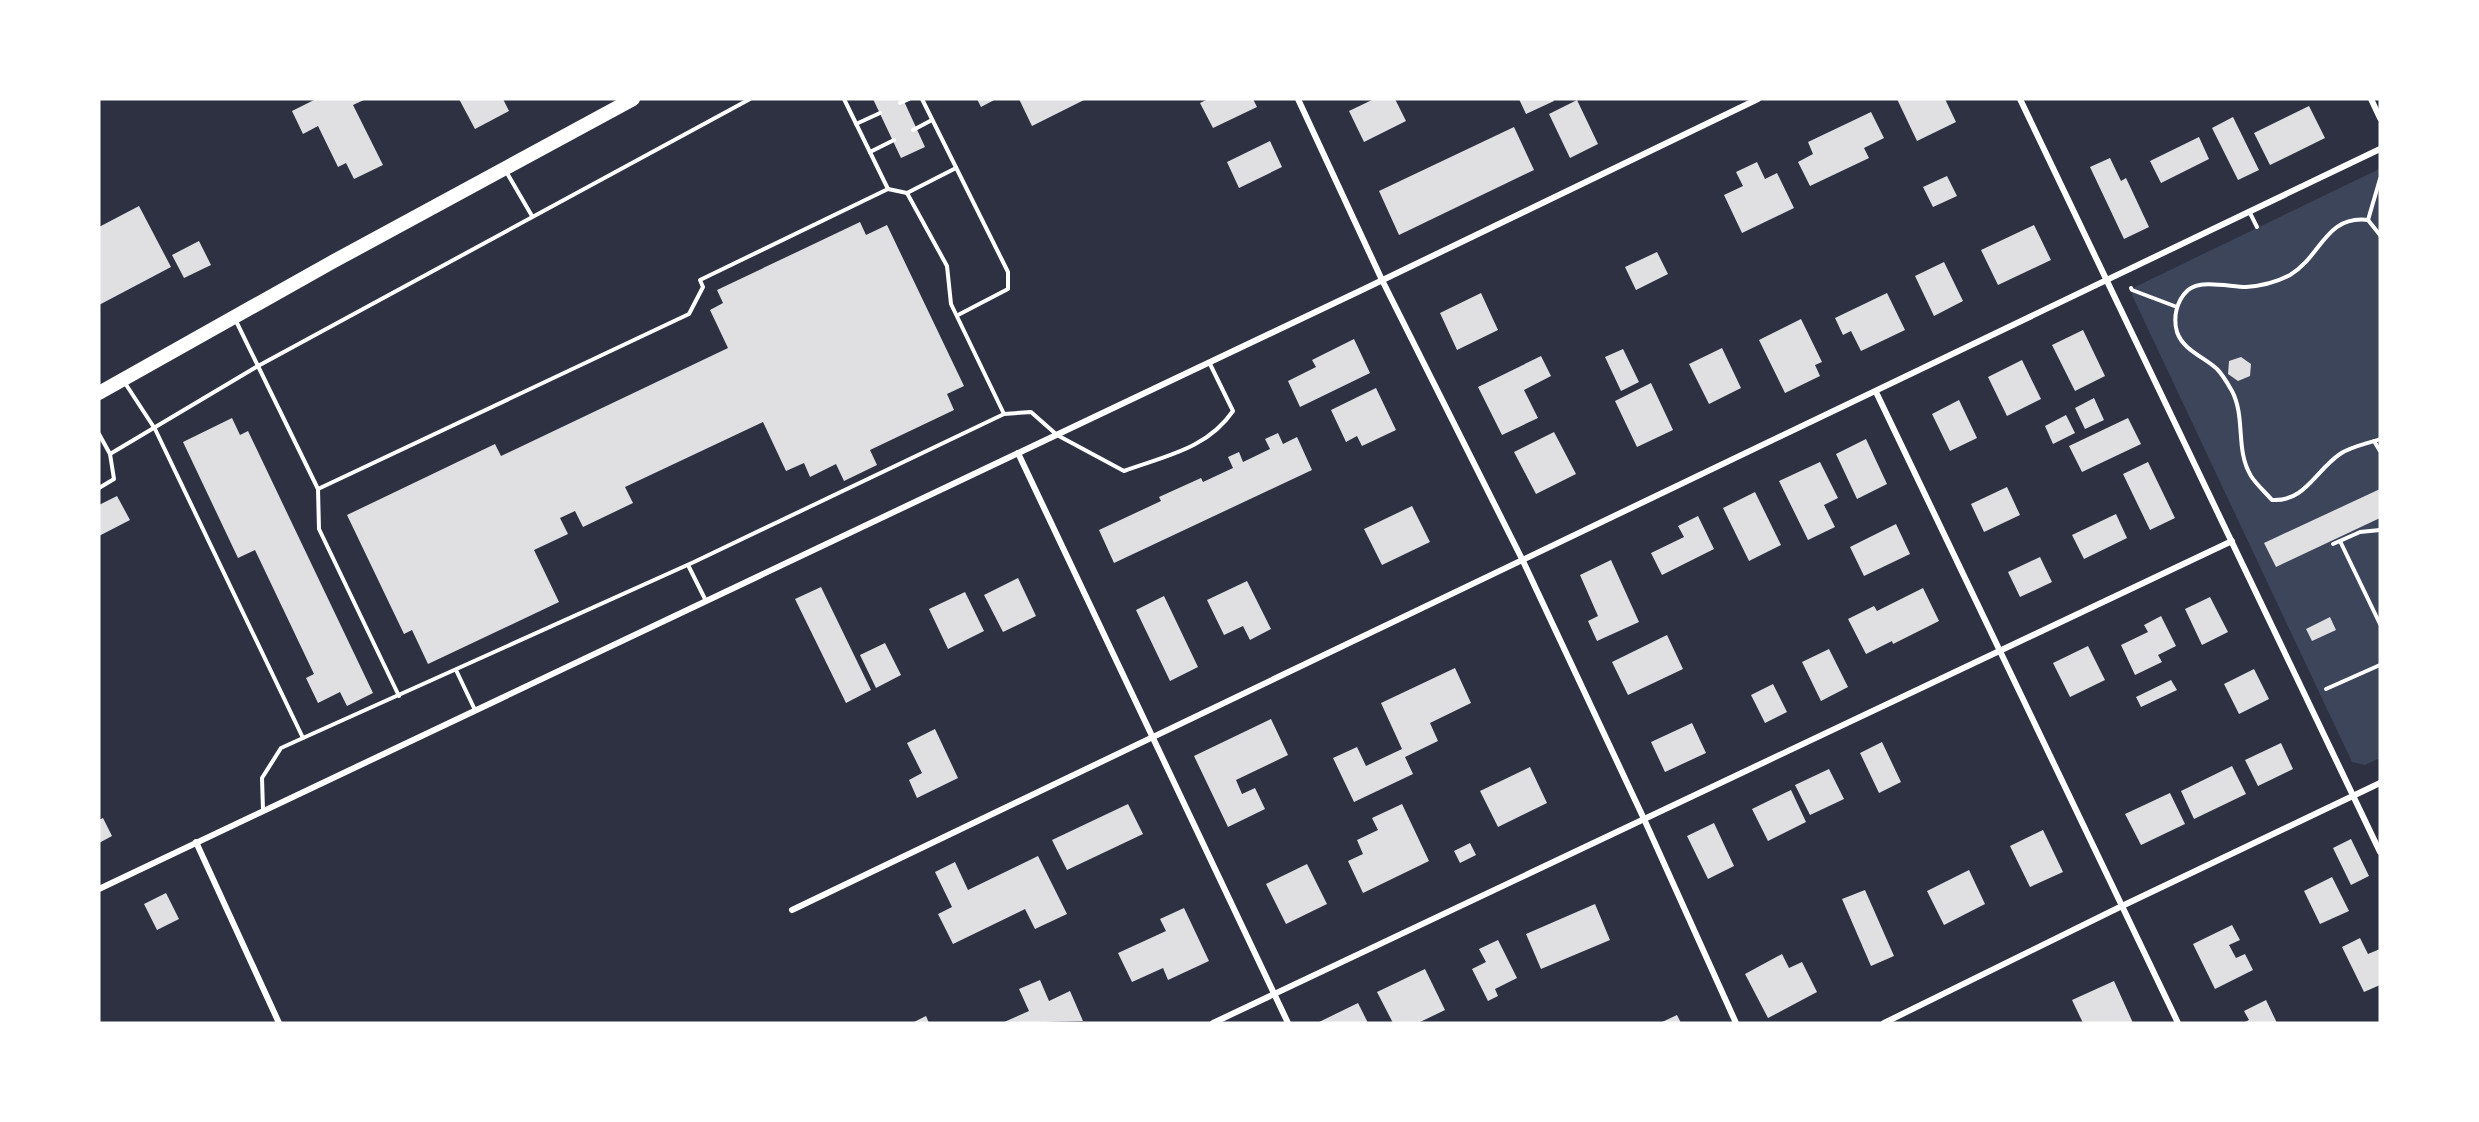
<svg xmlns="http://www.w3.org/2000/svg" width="2479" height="1122" font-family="Roboto,sans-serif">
<rect width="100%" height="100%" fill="#2d3142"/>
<path fill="#3c4559" d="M2379,169L2380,758L2365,765L2352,762L2132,295L2135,287Z"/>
<g fill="#e0e0e3">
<path d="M316,99H366L353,105L383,165L354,179L346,163L338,167L318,126L303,134L292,111Z"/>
<path d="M459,99H503L509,111L475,129Z"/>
<path d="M873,99H903L925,147L901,158Z"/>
<path d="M977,99H996L981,107Z"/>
<path d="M1019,99H1086L1032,126Z"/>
<path d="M1208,99H1253L1257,107L1213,128L1200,103Z"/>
<path d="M1374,99H1395L1406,121L1364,142L1349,111Z"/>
<path d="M1519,99H1553L1554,101L1526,114Z"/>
<path d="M1897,99H1945L1956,122L1917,141Z"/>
<path d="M1577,100L1598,144L1570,158L1549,114Z"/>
<path d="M2309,106L2325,138L2270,165L2254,133Z"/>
<path d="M1871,112L1884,138L1864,148L1869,158L1810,186L1798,162L1813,154L1808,142Z"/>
<path d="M2233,117L2259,170L2238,180L2212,128Z"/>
<path d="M1514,127L1534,170L1399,235L1379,191Z"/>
<path d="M2199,137L2209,159L2161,183L2150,161Z"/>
<path d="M1270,141L1282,167L1239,188L1227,162Z"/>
<path d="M2110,158L2121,181L2126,178L2149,227L2124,239L2090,167Z"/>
<path d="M1757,162L1765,179L1777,173L1794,208L1742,233L1724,195L1743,186L1736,172Z"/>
<path d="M1947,176L1957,196L1933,207L1923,187Z"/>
<path d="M139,206L171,267L99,305V227Z"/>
<path d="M860,222L866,235L887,225L964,386L947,394L954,410L870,450L877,465L844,481L836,464L810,477L804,463L786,471L763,422L625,487L633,503L583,527L575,511L560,518L568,534L534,550L559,602L428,664L412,630L404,634L347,515L495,444L501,456L728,348L710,310L723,303L717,290Z"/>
<path d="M2034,225L2051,260L1998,285L1981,250Z"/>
<path d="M199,241L211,265L184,278L172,255Z"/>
<path d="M1657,252L1668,274L1636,290L1625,267Z"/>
<path d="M1944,262L1963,301L1934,316L1915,276Z"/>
<path d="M1481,293L1498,330L1457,350L1440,313Z"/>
<path d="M1887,293L1905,330L1861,351L1851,331L1843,335L1835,318Z"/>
<path d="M1801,319L1822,362L1815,365L1820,376L1785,393L1759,340Z"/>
<path d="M2083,330L2105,376L2075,391L2052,345Z"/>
<path d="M1354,339L1370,373L1300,407L1288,381L1316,367L1312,360Z"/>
<path d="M1722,348L1741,388L1709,404L1689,364Z"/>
<path d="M1623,349L1639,382L1621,391L1605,357Z"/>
<path d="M1541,356L1551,376L1524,390L1538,418L1502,435L1478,387Z"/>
<path d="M2241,357L2251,364L2250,376L2238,381L2228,374L2229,361Z"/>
<path d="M2022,360L2041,399L2007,416L1988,377Z"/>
<path d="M1651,383L1673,430L1637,447L1615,401Z"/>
<path d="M1376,388L1396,430L1362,446L1357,436L1346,442L1331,410Z"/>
<path d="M2094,398L2104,420L2085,429L2075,408Z"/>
<path d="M1959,400L1977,438L1950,451L1932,414Z"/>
<path d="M2066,415L2075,433L2053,444L2045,426Z"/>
<path d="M232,418L240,435L248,431L373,693L347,706L340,692L318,703L306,678L314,674L255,550L238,558L183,442Z"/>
<path d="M2128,418L2141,444L2082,472L2069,446Z"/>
<path d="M1554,432L1576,474L1536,494L1514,452Z"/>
<path d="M1278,433L1283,444L1297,437L1312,470L1114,563L1099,530L1161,501L1159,497L1201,478L1203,482L1233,468L1228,457L1239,452L1243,462L1270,449L1265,439Z"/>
<path d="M1866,439L1887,484L1857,499L1836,454Z"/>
<path d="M1820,462L1838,498L1824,505L1835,527L1808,540L1779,481Z"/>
<path d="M2148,462L2175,518L2150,530L2123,474Z"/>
<path d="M2007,487L2020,515L1984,532L1971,504Z"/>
<path d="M2380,489V518L2276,567L2264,543Z"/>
<path d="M1755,492L1781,545L1749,561L1723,508Z"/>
<path d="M117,496L130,520L99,536V505Z"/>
<path d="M1412,506L1430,542L1382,565L1364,529Z"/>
<path d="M2116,514L2127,538L2084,559L2072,535Z"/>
<path d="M1698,516L1714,549L1662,575L1651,553L1684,537L1678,526Z"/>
<path d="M1896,524L1910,554L1864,576L1850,547Z"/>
<path d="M2040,557L2052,582L2020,597L2008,572Z"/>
<path d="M1611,560L1639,622L1597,641L1588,621L1598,616L1580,575Z"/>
<path d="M1018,578L1036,616L1003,632L984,595Z"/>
<path d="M1247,581L1271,629L1250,640L1243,626L1224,635L1207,600Z"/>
<path d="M821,587L871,690L846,703L795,599Z"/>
<path d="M1923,588L1939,621L1893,644L1892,641L1866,654L1848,619L1874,606L1877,611Z"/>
<path d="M965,592L984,631L948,649L929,609Z"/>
<path d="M1164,596L1198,667L1170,681L1136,610Z"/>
<path d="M2210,597L2228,632L2202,645L2185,609Z"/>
<path d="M2161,616L2176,646L2158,655L2162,662L2135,675L2121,645L2148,632L2144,625Z"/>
<path d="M2330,617L2336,630L2312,641L2306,629Z"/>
<path d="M1667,635L1683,669L1628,695L1612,662Z"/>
<path d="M885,643L901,675L876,688L860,655Z"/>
<path d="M2088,646L2105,680L2070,697L2053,663Z"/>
<path d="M1829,649L1848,687L1821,701L1802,662Z"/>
<path d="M1455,668L1471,703L1430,723L1438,741L1405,757L1413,774L1354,802L1333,758L1357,747L1366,766L1402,749L1381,703Z"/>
<path d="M2254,669L2269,699L2239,714L2224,684Z"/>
<path d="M2171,680L2177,690L2141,707L2136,697Z"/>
<path d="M1773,684L1787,712L1765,723L1751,695Z"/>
<path d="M1271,719L1288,755L1236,780L1242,794L1255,788L1265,809L1228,827L1194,756Z"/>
<path d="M1692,723L1706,753L1665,772L1651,742Z"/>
<path d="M935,729L958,778L917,798L909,780L922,773L907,743Z"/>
<path d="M1882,742L1901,782L1879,793L1860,753Z"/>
<path d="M2281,743L2293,769L2258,786L2245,760Z"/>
<path d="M2232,766L2246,794L2194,819L2181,791Z"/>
<path d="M1530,767L1547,803L1498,827L1480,791Z"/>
<path d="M1829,769L1844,799L1810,815L1795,785Z"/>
<path d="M1791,790L1806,822L1768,841L1752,809Z"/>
<path d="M2170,793L2185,824L2141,845L2125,814Z"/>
<path d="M1128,804L1143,834L1067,870L1052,840Z"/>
<path d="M1402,804L1429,861L1363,893L1348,861L1363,854L1357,840L1378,830L1372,818Z"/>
<path d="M103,818L112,836L99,843V820Z"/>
<path d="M1714,823L1734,866L1708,879L1687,836Z"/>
<path d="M2043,830L2063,872L2030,887L2010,846Z"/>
<path d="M2351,839L2369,876L2351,885L2333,848Z"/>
<path d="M1470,843L1476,855L1460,863L1454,851Z"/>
<path d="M1038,856L1067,914L1035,929L1025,909L953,944L938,914L952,907L935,872L955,862L968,890Z"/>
<path d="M1307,864L1327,904L1286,924L1266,884Z"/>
<path d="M1969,870L1985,904L1944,925L1927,891Z"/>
<path d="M2332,877L2349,911L2320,924L2304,891Z"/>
<path d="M1865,890L1894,956L1871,966L1842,899Z"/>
<path d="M166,893L179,919L157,930L144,904Z"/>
<path d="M1595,904L1610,940L1541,969L1526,934Z"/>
<path d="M1184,908L1209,961L1168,980L1163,968L1132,982L1118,953L1166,931L1160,919Z"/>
<path d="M2232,925L2240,940L2229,945L2236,958L2245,954L2253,970L2215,989L2193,944Z"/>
<path d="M2360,938L2368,954L2380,949V985L2364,992L2342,947Z"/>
<path d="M1498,940L1517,978L1495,989L1498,996L1488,1001L1472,969L1486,962L1479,949Z"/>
<path d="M1782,954L1789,968L1802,962L1817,992L1768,1018L1745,974Z"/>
<path d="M1425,969L1445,1010L1418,1023H1393L1377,992Z"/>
<path d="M1040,980L1049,1001L1070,991L1083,1021L1002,1023L1029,1011L1019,989Z"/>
<path d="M2114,981L2133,1023H2083L2072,1000Z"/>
<path d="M2266,1000L2277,1023H2243L2249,1020L2244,1011Z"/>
<path d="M1358,1003L1368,1023H1317Z"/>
<path d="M1677,1015L1681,1023H1660Z"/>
<path d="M926,1016L929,1023H912Z"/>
</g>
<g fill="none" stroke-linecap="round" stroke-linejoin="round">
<g stroke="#fff" stroke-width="4">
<path d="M2368,220L2380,179"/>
<path d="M2380,235L2368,220C2325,215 2321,257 2290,275C2277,282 2261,286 2246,287C2230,287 2201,279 2188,290C2176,301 2173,318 2177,332C2183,350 2204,357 2217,369C2223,375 2228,384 2232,391C2246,418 2235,450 2251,476C2256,484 2265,492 2272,500C2305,502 2315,471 2340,454C2352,446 2367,444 2380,439"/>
<path d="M2131,288L2132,290L2177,307"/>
<path d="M2374,441L2380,451"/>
<path d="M2340,541L2380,624"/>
<path d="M2333,544L2360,532L2380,530"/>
<path d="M2326,689L2380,665"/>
</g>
<g stroke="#fff" stroke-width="4">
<path d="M922,99L1008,272V289L958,315"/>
<path d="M900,103L909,99"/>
<path d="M856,124L880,113"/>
<path d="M913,130L932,120"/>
<path d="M870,152L894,140"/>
<path d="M507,173L532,216"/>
<path d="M907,193L956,168"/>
<path d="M2250,213L2257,227"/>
<path d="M236,321L318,489L319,529L399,696"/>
<path d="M125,383L155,429L303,738L694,562L1004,414L951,304L947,266L907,193L888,189L844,99"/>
<path d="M1004,414L1031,412L1057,435L1124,471C1165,456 1207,449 1233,411L1209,362"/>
<path d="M99,434L110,454L258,366L750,99"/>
<path d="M99,488L114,479L110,454"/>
<path d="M318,489L689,314L703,287L700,280L888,189"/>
<path d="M688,565L706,601"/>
<path d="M456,670L475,710"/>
<path d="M263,810L262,778L281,748L303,738"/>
</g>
<g stroke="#fff" stroke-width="6">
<path d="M1298,99L1382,280L1523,561L1644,819L1736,1023"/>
<path d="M2020,99L2380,852"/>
<path d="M2371,99L2380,118"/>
<path d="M1876,392L2178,1023"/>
<path d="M1018,453L1288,1023"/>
<path d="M196,842L279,1023"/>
<path d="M99,889L1364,289L1758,99"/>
<path d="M792,910L2380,149"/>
<path d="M1213,1023L2232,541"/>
<path d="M1884,1023L2122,906L2380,783"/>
</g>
<path stroke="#fff" stroke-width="14" d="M99,393L334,261L633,99"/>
</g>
<rect width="2479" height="1122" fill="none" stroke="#ffffff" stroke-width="201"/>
</svg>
